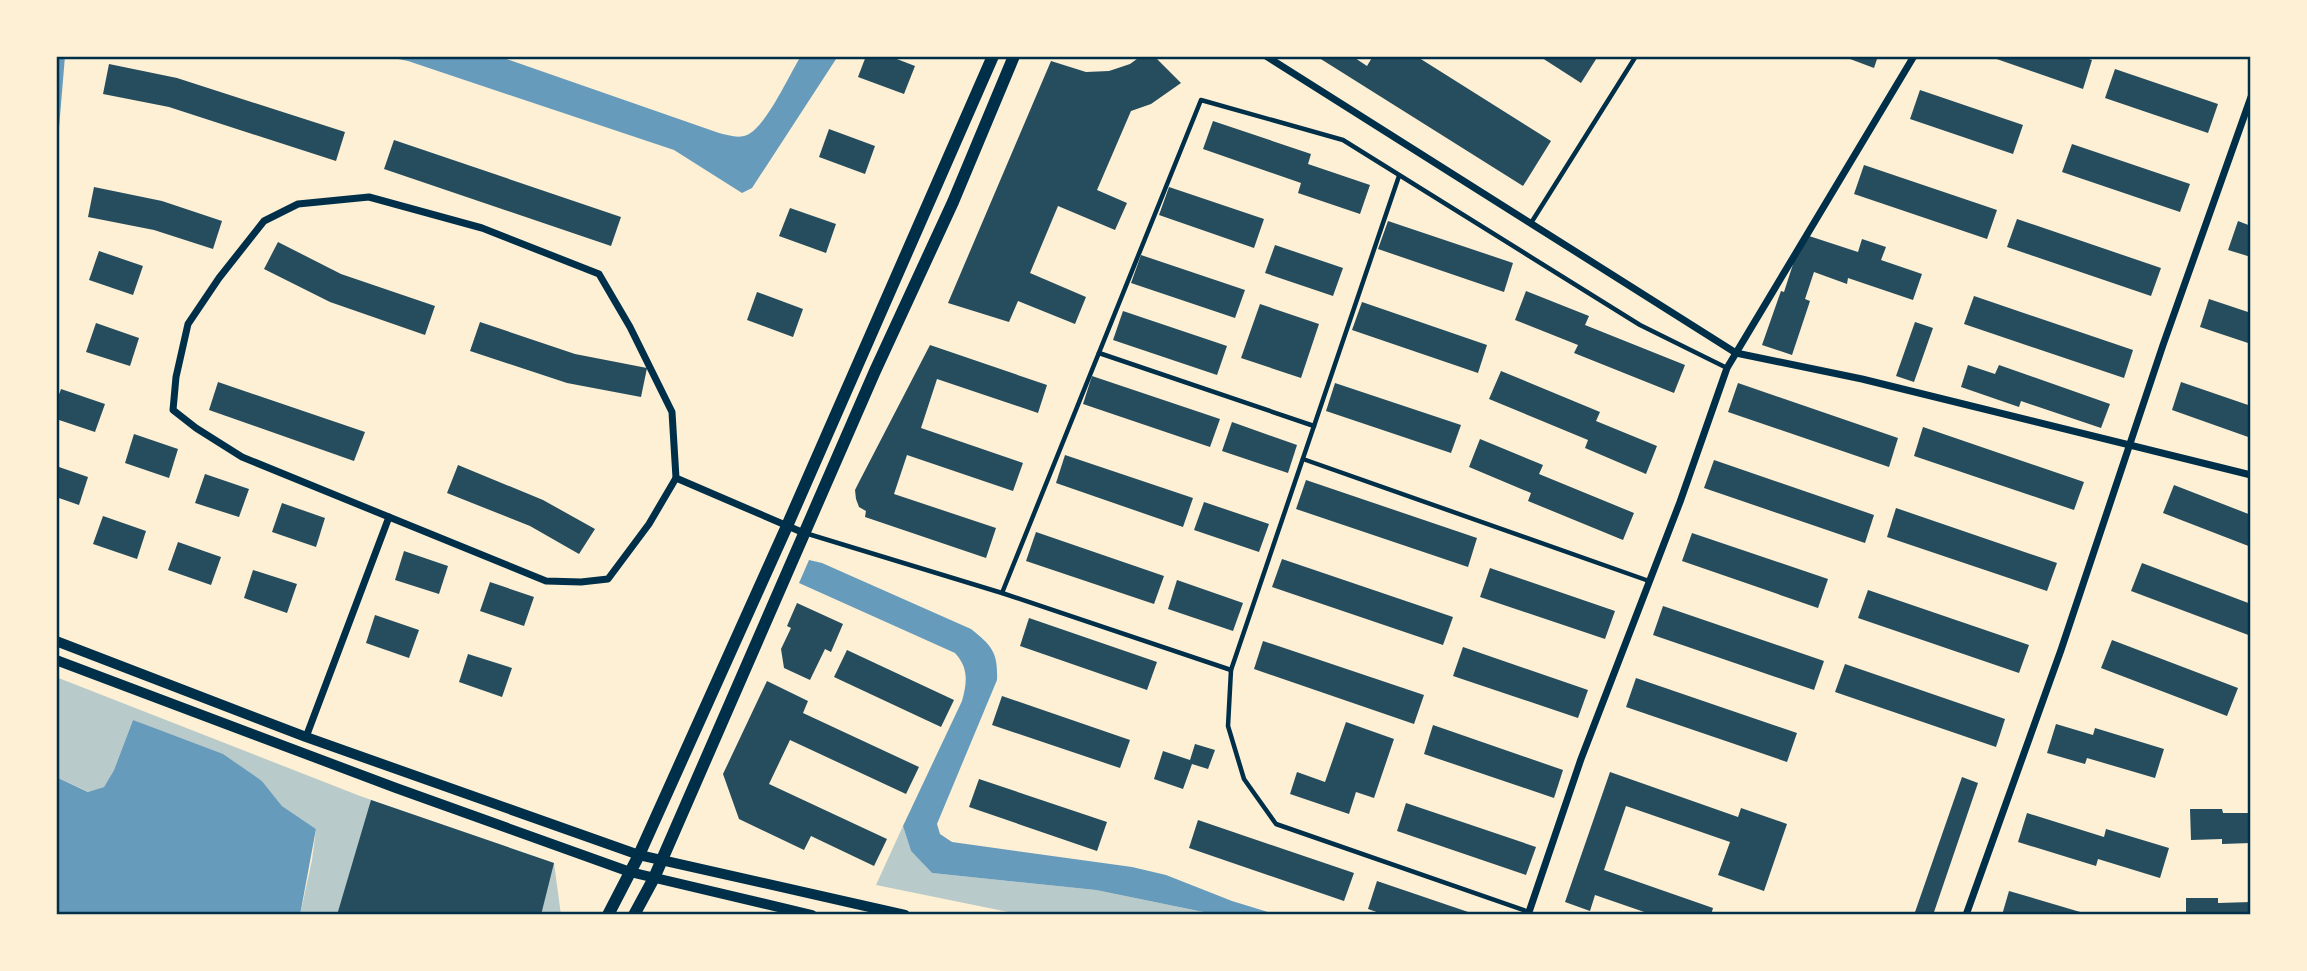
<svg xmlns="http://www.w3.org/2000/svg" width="2307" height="971" font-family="'Sofia Sans Condensed',sans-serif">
<rect width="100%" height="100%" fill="#fdf0d5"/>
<g fill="#b9caca">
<path d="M56,677L360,796L554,863L561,915H300L312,860L316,829L282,806L262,781L133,720L114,770L104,787L89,792L56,777Z"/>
<path d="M903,826L911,851L932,873L1096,890L1218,915H1023L876,885Z"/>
</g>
<g fill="#669bbc">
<path d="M56,56H65L56,164Z"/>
<path d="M383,56H498L719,133C728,135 738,139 747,135C766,127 789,75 801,56H838L752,188L742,193L674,150L408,61Z"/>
<path d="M809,560L822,563L971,629C992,646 998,652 997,680L937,824L940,834L952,842L1132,867L1166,875L1232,901L1278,915H1218L1096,890L932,873L911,851L903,826L962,701C967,683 969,668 955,653L799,583Z"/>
<path d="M133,720L223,754L262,781L282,806L316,829L300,915H56V777L88,792L104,787L114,770Z"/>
</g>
<g fill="#264d5e">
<path d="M866,56H889L915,66L904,94L858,77Z"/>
<path d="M1141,56H1154L1181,83L1151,104L1131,111L1097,190L1127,203L1115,230L1058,206L1030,273L1086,297L1075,324L1018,301L1009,322L948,303L1051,61L1086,72L1109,71L1130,64Z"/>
<path d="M1316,56H1352L1367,66L1373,56H1416L1551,141L1523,186Z"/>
<path d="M1539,56H1598L1581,83Z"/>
<path d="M1842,56H1878L1874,68Z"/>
<path d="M1988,56H2080L2092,60L2083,89Z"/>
<path d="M109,64L177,78L345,132L336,161L169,107L103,94Z"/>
<path d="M2115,69L2218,104L2208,133L2105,98Z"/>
<path d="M1920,90L2023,125L2013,154L1910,119Z"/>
<path d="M1213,121L1311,154L1308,164L1370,185L1360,214L1298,193L1301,183L1203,149Z"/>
<path d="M829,129L875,146L865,174L819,157Z"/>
<path d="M394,140L621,217L611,246L384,169Z"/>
<path d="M2072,144L2190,184L2180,212L2062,172Z"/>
<path d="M1864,165L1997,210L1987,239L1854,194Z"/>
<path d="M94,187L162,201L222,221L213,249L154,230L88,217Z"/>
<path d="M1169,187L1264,219L1254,248L1159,215Z"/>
<path d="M790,208L836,224L826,253L779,236Z"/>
<path d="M2017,219L2161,268L2151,296L2007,247Z"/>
<path d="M1388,221L1513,263L1504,292L1378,249Z"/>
<path d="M2238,221L2251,226V257L2228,250Z"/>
<path d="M1809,236L1858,252L1862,239L1886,247L1881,260L1922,274L1913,300L1848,278L1847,284L1814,272L1805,299L1810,301L1792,355L1762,345L1781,291L1784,292L1795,258Z"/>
<path d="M278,242L341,274L435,306L425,335L330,302L264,269Z"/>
<path d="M1275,245L1343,268L1333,296L1265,273Z"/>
<path d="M99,251L143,266L133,295L89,280Z"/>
<path d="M1141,255L1245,290L1235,318L1131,283Z"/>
<path d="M1526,291L1589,316L1585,325L1685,365L1674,393L1574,353L1578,345L1515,320Z"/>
<path d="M757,292L803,309L793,337L747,320Z"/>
<path d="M1974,296L2133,350L2124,378L1964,324Z"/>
<path d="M2209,299L2251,313V344L2200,327Z"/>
<path d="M1362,302L1487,345L1478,373L1352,330Z"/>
<path d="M1260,304L1319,324L1301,378L1241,358Z"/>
<path d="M1123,311L1227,346L1217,375L1113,340Z"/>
<path d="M480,322L575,354L647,368L641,397L567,383L470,351Z"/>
<path d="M1915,322L1933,328L1914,382L1896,376Z"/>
<path d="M96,323L139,338L130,366L86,352Z"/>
<path d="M930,345L1047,385L1038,413L937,379L921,428L1023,463L1013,491L907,455L894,494L996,528L986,558L865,517L866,511L859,507L856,499L855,490L859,482Z"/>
<path d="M1968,365L1995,374L1999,365L2110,404L2101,428L2021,401L2019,407L1961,387Z"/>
<path d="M1501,371L1600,412L1596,421L1657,446L1646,474L1585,448L1588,440L1489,399Z"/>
<path d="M1092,376L1220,419L1210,447L1083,404Z"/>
<path d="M218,382L365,432L354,461L209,410Z"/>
<path d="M2181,382L2251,406V438L2172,410Z"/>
<path d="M1335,383L1461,425L1451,453L1326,411Z"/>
<path d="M1738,383L1898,438L1889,467L1728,412Z"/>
<path d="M61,389L105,404L95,432L56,419V403Z"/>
<path d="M1232,422L1297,445L1288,473L1222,451Z"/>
<path d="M1923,427L2084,482L2074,510L1914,456Z"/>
<path d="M134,434L178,449L169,478L125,463Z"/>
<path d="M1480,439L1543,465L1539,474L1634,513L1623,540L1528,501L1531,493L1469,467Z"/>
<path d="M1065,455L1193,498L1183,527L1056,483Z"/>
<path d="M1714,460L1874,515L1865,543L1704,488Z"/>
<path d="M458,465L543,500L595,529L579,554L530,526L447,493Z"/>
<path d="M56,466L88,477L79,505L56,497Z"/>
<path d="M205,474L249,489L239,517L195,503Z"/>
<path d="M1306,480L1477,538L1468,567L1296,509Z"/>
<path d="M2174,485L2251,515V547L2163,513Z"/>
<path d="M1204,502L1269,524L1259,552L1194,530Z"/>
<path d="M282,503L325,518L316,547L272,532Z"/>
<path d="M1896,508L2057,563L2047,591L1887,537Z"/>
<path d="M103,516L146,531L137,559L93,544Z"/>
<path d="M1036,532L1164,576L1154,604L1026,561Z"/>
<path d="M1692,533L1828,579L1818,608L1682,561Z"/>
<path d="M178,542L221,557L211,585L168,570Z"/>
<path d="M404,551L448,566L439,594L395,580Z"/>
<path d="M1282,559L1453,617L1443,645L1272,587Z"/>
<path d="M2142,563L2251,604V636L2131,591Z"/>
<path d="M1490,568L1615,611L1605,639L1480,597Z"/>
<path d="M253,570L297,584L287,613L244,598Z"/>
<path d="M1177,580L1243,603L1233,631L1168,609Z"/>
<path d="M490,582L534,597L524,626L480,611Z"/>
<path d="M1868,590L2029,645L2019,673L1858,618Z"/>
<path d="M797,603L843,624L831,652L825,649L810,680L784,668L781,649L791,628L787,626Z"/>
<path d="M1663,606L1824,661L1814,690L1653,635Z"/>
<path d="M375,615L419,630L409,658L366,643Z"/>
<path d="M1029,618L1157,662L1147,690L1020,646Z"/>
<path d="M2112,640L2238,688L2227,716L2101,668Z"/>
<path d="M1263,641L1424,695L1414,724L1254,669Z"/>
<path d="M1463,647L1588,690L1578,718L1453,676Z"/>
<path d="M847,650L954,700L941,727L834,677Z"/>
<path d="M468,654L512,668L502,697L459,682Z"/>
<path d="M1845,664L2005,719L1996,747L1835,692Z"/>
<path d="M1636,678L1797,733L1787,762L1626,707Z"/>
<path d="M767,681L808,701L803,713L919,767L906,794L790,740L769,784L887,839L874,866L811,836L804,850L739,819L723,774Z"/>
<path d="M1002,696L1130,740L1120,768L992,725Z"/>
<path d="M1346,722L1394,739L1374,798L1356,792L1349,814L1290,794L1297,772L1325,782Z"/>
<path d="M2056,724L2093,735L2095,728L2164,749L2155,778L2087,758L2085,764L2047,753Z"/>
<path d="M1433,725L1563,770L1554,798L1424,754Z"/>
<path d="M1195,744L1215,750L1208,769L1192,764L1183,789L1154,779L1163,751L1190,760Z"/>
<path d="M1610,772L1738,817L1741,808L1787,824L1764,891L1718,875L1730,842L1626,806L1604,870L1713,908L1711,915H1653L1595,895L1590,911L1565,902Z"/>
<path d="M1962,777L1978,783L1933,915H1914Z"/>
<path d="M979,779L1107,822L1097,851L969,807Z"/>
<path d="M371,800L554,863L541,915H337Z"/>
<path d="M1406,803L1536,847L1526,875L1397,831Z"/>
<path d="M2190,809H2222L2223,813H2251V843L2222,844V839L2191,840Z"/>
<path d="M2027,813L2104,837L2106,829L2169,848L2160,878L2098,859L2096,866L2018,842Z"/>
<path d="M1198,820L1354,873L1344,901L1189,848Z"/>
<path d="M1377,881L1477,915H1385L1368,909Z"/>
<path d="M2009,891L2087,914V915H2002Z"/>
<path d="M2186,898H2218V903L2251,902V915H2186Z"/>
</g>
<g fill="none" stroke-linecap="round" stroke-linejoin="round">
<g stroke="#003049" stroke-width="4.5">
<path d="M1399,176L1231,670L1228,726L1244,779L1276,824L1529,912"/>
<path d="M1531,223L1636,56"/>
<path d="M1099,353L1314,426"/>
<path d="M1303,459L1649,581"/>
<path d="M805,533L1002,593L1231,670"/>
<path d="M1002,593L1201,100L1343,140L1640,325L1727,368"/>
</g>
<g stroke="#003049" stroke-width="7">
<path d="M1266,56L1736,353L1862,379L2251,475"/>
<path d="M389,517L242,457L196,428L173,410L176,377L188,324L219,278L264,221L298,204L369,197L482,228L599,274L630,327L672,412L676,478L804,533"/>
<path d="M306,737L389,517L546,581L581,582L608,579L649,524L676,478"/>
<path d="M1530,915L1529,912L1581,759L1680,502L1727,368L1914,56"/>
<path d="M1966,915L2061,650L2163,345L2251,97"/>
</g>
<g stroke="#003049" stroke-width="10">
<path d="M56,641L306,737L639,855L905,915"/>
<path d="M56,660L396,788L630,872L812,915"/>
</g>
<g stroke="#003049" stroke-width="12">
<path d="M608,915L639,855L787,526L993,56"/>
<path d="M634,915L654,878L875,371L953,202L1014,56"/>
</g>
</g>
<rect width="2307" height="971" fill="none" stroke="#fdf0d5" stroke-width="116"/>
<rect x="58" y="58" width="2191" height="855" fill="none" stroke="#003049" stroke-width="2.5"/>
</svg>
